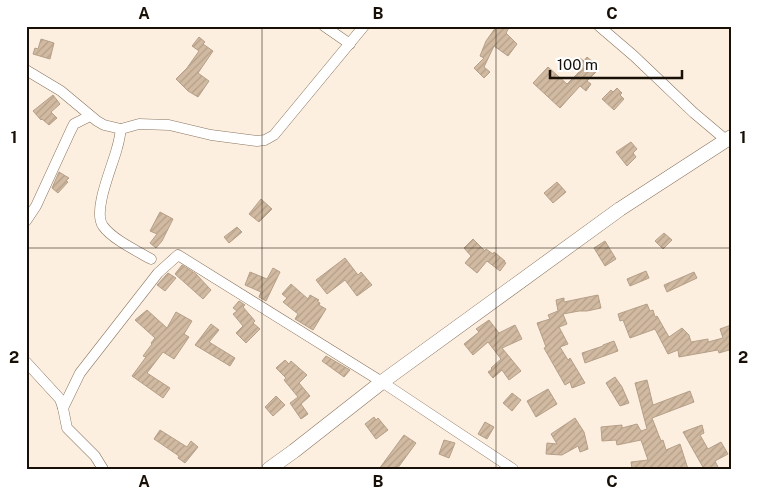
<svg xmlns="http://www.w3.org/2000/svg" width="757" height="495" font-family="'Public Sans',sans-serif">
<defs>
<pattern id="building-hatch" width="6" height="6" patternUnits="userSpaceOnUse" patternTransform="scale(1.25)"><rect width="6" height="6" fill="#d1baa1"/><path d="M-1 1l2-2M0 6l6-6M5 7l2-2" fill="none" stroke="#b39f89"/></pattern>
</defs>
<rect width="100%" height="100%" fill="#fdefe0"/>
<g fill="url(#building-hatch)" stroke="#b59f88">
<path d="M501,26H510L506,33L517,44L508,56L494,46L484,67L490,72L484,78L474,68L484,58L480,56L486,41L496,27L499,29Z"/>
<path d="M199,37L205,42L203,44L213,51L198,73L209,81L198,97L188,91L176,79L187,68L199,51L192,46Z"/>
<path d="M41,39L54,43L50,59L33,54L35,48L38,49Z"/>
<path d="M587,57L593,62L591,64L598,70L587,81L591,84L586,91L580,86L560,108L533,83L548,67L567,84L580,71L573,65L580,58L584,61Z"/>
<path d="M617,88L622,93L620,95L624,99L614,110L602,99L611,90L613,92Z"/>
<path d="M53,95L60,104L51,112L57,118L49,125L42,119L41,120L33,111Z"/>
<path d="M631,142L637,149L633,153L636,157L627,166L616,152Z"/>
<path d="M59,172L69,178L66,181L68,182L58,193L52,188Z"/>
<path d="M557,182L566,192L553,203L544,193Z"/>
<path d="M261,199L272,209L259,222L249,214Z"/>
<path d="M160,212L173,219L162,241L156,248L150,243L157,234L150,231Z"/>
<path d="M237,227L242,232L229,243L224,237Z"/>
<path d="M664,233L672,240L663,249L655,241Z"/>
<path d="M473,239L485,251L486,249L493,254L494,252L505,261L504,262L506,263L500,271L487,261L477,273L465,263L471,256L464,248Z"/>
<path d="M605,241L616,259L605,266L594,248Z"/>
<path d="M345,258L358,275L361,272L372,285L357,296L345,280L327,294L316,280Z"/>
<path d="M182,265L196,274L211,290L203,299L175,274Z"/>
<path d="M273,268L280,272L266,301L259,297L261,292L245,285L250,272L267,279Z"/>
<path d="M646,271L649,278L630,286L627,279Z"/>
<path d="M694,272L697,278L667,292L664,285Z"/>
<path d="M168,273L176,278L165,291L157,285Z"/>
<path d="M291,284L308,299L310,295L319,300L317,301L320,303L319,305L326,309L313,330L295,319L298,314L283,302L287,298L282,294Z"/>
<path d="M598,295L601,308L587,311H579L563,314L567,324L559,327L568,344L560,347L568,360L570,358L585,383L572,388L570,382L565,385L544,348L546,347L537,323L550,319L548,315L558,311L556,300L564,298V302Z"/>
<path d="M239,301L245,305L243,307L255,321L253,323L260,329L246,343L236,333L243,326L233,314L237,311L233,308Z"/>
<path d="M647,304L650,311L653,310L655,317L657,316L669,337L682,328L689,335L691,342L708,339V342L723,338L720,329L731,325V355L729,350L719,353L718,350L679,357L678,350L668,354L655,329L630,338L623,320L620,321L618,314Z"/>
<path d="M147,310L167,328L176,312L192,321L184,334L189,337L174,359L163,352L147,373L170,388L163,398L132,376L146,357L143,356L152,344L151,343L155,338L135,320Z"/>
<path d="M489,320L499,333L515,325L522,339L502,348L521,371L509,380L502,370L493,378L488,372L492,369L491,368L501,359L488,342L473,355L464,344L479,332L476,329Z"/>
<path d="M211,324L219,330L209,342L235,358L230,366L195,345Z"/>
<path d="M614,341L618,351L585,363L582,353L603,346V345Z"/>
<path d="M326,356L350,370L344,377L322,361Z"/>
<path d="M285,360L289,364L291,361L307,375L299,383L310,396L301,404L308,414L301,419L290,403L298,397L284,380L286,378L276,368Z"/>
<path d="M615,377L622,387L629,403L620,406L606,383Z"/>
<path d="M647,380L653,405L690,391L694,402L652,418L661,441L663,440L666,450L680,444L688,469H632L631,462L648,460L641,440L617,445L616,440L602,441L601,427L622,425V428L637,424L641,431L647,429L635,383Z"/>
<path d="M548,389L557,404L536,417L527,401Z"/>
<path d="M512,393L521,400L512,411L503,403Z"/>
<path d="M276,396L285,405L273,416L265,407Z"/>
<path d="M374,417L376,420L378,418L388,430L376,439L365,424Z"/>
<path d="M575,418L584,432L588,449L580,452L578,446L562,455L546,454L547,443L557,444L551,434Z"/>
<path d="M485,422L494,427L487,439L478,434Z"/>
<path d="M702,425L704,433L700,435L708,449L721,442L728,454L715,461L719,469H704L683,432Z"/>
<path d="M160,430L187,447L191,441L198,447L185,463L178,458L179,456L154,439Z"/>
<path d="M404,435L416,443L397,469H379Z"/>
<path d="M444,440L455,443L449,458L439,454Z"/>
</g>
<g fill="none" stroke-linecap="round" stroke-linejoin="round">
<defs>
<g id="street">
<path d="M324,26L350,44"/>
<path d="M599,26L634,56L694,113L726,140"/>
<path d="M26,70L61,91L97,121L104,125L121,129L139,124L169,125L211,135L257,141L265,140L274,135L364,26"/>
<path d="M121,129C120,135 119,142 117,148C113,165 92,211 103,226C112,239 137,251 151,259"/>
<path d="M26,221L36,206L71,130L74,124L90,116"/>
<path d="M26,362L60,399L63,408L67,428L95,456L103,469"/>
<path d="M63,408L80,373L158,273L178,255L382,382L513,469"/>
</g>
<path id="secondary" d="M269,469L294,451L382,382L620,209L731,137"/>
</defs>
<use href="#street" stroke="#8a755f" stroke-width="11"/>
<use href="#secondary" stroke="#8a755f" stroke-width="15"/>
<use href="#street" stroke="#fff" stroke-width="10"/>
<use href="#secondary" stroke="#fff" stroke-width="14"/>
</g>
<path fill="none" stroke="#181007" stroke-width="1" stroke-opacity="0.55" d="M262,26V469M496,26V469M26,248H731"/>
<rect width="757" height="495" fill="none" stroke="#ffffff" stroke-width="55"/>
<path d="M550 70v8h132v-8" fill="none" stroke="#181007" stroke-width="2.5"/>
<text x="557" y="70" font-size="15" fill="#181007" stroke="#ffffff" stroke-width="4" paint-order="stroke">100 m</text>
<rect x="28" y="28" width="702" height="440" fill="none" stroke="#181007" stroke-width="2"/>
<g font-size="16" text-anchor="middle" font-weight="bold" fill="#181007">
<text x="144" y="19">A</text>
<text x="378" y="19">B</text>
<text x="612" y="19">C</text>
<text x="14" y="143">1</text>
<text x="743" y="143">1</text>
<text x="14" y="363">2</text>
<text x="743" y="363">2</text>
<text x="144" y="487">A</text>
<text x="378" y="487">B</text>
<text x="612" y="487">C</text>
</g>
</svg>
